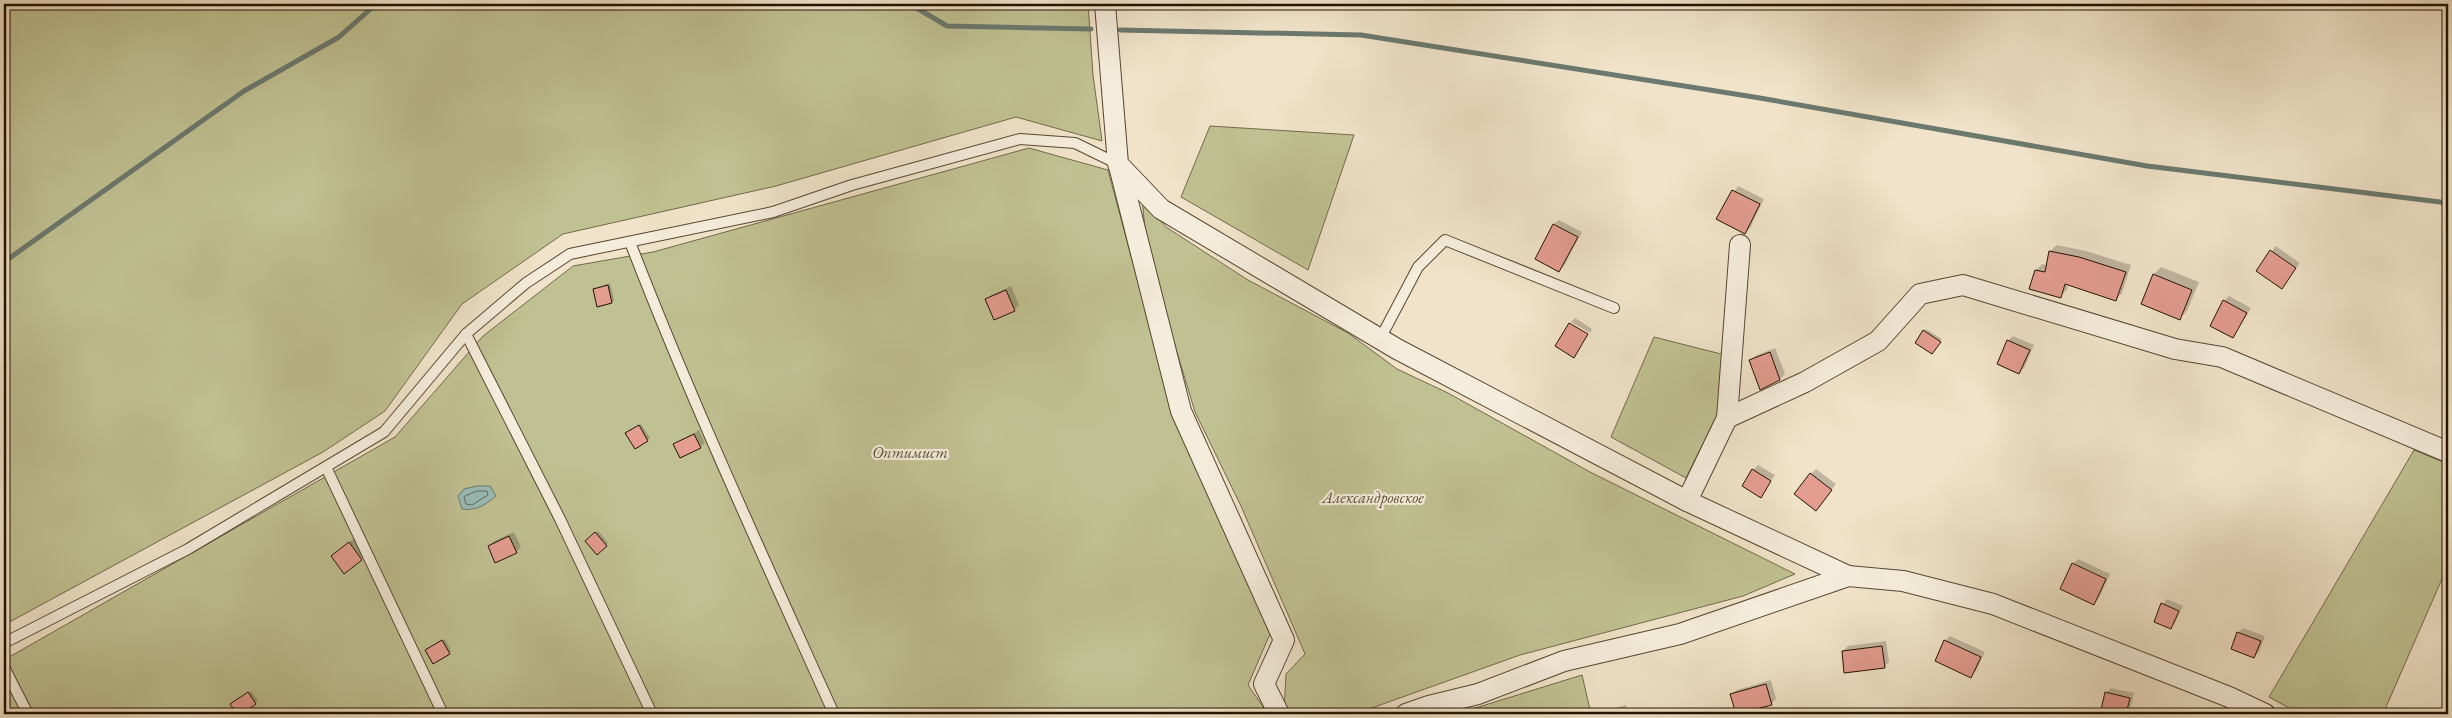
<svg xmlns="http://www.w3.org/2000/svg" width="2452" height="718" font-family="'EB Garamond',serif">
<rect width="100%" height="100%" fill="#f0e3c9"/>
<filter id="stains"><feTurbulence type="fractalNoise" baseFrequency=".004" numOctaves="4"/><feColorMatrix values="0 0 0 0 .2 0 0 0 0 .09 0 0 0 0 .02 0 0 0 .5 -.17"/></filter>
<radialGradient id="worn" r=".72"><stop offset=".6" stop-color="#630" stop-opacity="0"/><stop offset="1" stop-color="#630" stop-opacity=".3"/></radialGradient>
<g fill="#c0c192" stroke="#726949">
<path d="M4,4H1088L1093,75L1102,141L1016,117L776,186L563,234L462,304L385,411L323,452L4,625Z"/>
<path d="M1210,126L1354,135L1308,270L1181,197Z"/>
<path d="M1029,148L1108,170L1172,410L1270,634L1248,685L1268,714H4V660L395,437L483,336L573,266L653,252Z"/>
<path d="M1142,200L1166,227L1248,280L1348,333L1397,369L1448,393L1590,472L1795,574L1743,596L1520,655L1355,714H1286L1284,712L1286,674L1305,654L1241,506L1195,412L1148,256Z"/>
<path d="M1654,337L1725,355L1721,407L1686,478L1611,437Z"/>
<path d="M2414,450L2448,464V565L2383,714H2300L2269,697Z"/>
<path d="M1582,675L1591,714H1456Z"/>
</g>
<path fill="#9abeb8" stroke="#6b796e" d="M477,486H490L496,496C485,505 476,511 462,509L458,496L464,489Z"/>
<g fill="#0003">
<path d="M1738,186L1764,199L1750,228L1745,233L1718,219Z"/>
<path d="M1559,220L1582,232L1564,266L1559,271L1536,259L1554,224Z"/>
<path d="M2057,245L2086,251L2131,265L2122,293L2116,299L2068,284L2067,290L2060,296L2036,270L2042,264L2047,265L2050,251Z"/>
<path d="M2276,246L2300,263L2282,287L2258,270Z"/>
<path d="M2161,267L2199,282L2187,311L2180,318L2154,274Z"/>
<path d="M610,283L614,300L612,302L594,289Z"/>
<path d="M1011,286L1019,305L1014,310L987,300L991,295Z"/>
<path d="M2229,296L2251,308L2233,337L2224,301Z"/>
<path d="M1575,318L1592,329L1590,333L1571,322Z"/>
<path d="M1570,324L1588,335L1574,356Z"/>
<path d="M1926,329L1942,339L1934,351L1924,331Z"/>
<path d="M2013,336L2034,345L2024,368L2019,372L2008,341Z"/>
<path d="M1775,348L1785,374L1780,379L1750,361L1755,356Z"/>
<path d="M641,424L650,438L635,448L628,431Z"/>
<path d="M699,430L705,443L700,447L675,444Z"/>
<path d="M1758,465L1775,475L1760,496L1753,470Z"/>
<path d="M1816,469L1836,484L1821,504L1811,474Z"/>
<path d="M598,531L608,543L597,553L587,541Z"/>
<path d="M514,532L521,547L516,552L489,546L494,541Z"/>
<path d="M355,538L366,554L345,572L337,551Z"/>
<path d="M2078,559L2110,574L2099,598L2094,603L2073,564Z"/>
<path d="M2167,599L2183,606L2175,623L2170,628L2163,604Z"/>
<path d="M2243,628L2265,636L2259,652L2254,657L2238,633Z"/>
<path d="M1950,636L1985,652L1976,671L1971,676L1945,641Z"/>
<path d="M445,639L451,651L449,653L429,648Z"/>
<path d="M1886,641L1889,662L1884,667L1843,651L1848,646Z"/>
<path d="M1771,680L1776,699L1771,704L1732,694L1737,690Z"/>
<path d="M2111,688L2134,693L2129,714H2101L2106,693Z"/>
<path d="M251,691L258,701L238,714L232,704Z"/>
<path d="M1626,705L1628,714H1607L1612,709Z"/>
</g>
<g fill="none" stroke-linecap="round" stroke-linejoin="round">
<path stroke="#5f685c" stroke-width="1" d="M477,491H487L488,495L472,505L466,504L464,497Z"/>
<g stroke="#6b796e" stroke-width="5">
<path d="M910,4L947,26L1091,29"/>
<path d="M1120,30L1361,35L1754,97L2147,166L2448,203"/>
<path d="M4,262L244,91L339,37L376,4"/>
</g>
</g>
<g fill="#e39d91" stroke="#241100">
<path d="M1732,190L1760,204L1745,234L1716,219Z"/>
<path d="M1553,224L1578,237L1559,272L1535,259Z"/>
<path d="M2270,250L2296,268L2282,289L2256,271Z"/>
<path d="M2049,251L2079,257L2126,272L2116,301L2065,284L2061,298L2029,289L2035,270L2045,272Z"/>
<path d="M2153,274L2192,290L2180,320L2141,304Z"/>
<path d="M608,285L612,303L597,307L593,289Z"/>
<path d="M1006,290L1015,311L994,320L985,299Z"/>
<path d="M2223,300L2247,313L2233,338L2210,326Z"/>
<path d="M1569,323L1588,334L1574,358L1555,346Z"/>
<path d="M1923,330L1941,342L1932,354L1915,343Z"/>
<path d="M2007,340L2030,350L2019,374L1997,364Z"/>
<path d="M1770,352L1780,380L1760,390L1749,360Z"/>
<path d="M639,425L648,441L635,449L625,433Z"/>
<path d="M694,434L701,448L680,458L673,444Z"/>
<path d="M1752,469L1771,481L1761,498L1742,486Z"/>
<path d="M1810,473L1832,490L1816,511L1794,494Z"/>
<path d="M595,532L607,546L597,555L585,541Z"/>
<path d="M509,536L517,553L495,563L488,546Z"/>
<path d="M349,542L362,560L344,574L331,556Z"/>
<path d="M2072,563L2106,579L2094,605L2060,589Z"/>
<path d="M2161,603L2179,611L2171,629L2154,622Z"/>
<path d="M2237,632L2261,641L2254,658L2231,649Z"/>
<path d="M442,640L450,654L433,664L425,650Z"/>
<path d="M1944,640L1981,657L1971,678L1935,661Z"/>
<path d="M1882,646L1885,668L1844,673L1842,651Z"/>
<path d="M1766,684L1772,705L1736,714L1730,694Z"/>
<path d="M248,692L256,704L242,714H237L230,704Z"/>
<path d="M2105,692L2130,698L2126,714H2100Z"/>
</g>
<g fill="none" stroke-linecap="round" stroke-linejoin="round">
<defs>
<g id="lane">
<path d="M630,242C692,403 764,558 834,714"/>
<path d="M466,334L560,519L652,714"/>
<path d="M1380,339L1418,267L1445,240L1614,308"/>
<path d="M326,467L443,714"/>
<path d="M4,643L188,549L384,432L466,334L526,283L570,254L773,212L852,185L1020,139L1075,143L1118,164"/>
<path d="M4,667L28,714"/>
</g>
<g id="street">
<path d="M1105,4L1118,164L1161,209L1397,349L1687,501L1848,576L1903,581L1993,604L2229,697L2265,714"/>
<path d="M1119,166L1181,411L1284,640L1264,684L1279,714"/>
<path d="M1727,418L1805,382L1878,341L1920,294L1963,285L2175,349L2222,357L2448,452"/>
<path d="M1687,501L1727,418L1740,245"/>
<path d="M1406,714L1429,706L1478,694L1564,661L1680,634L1848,576"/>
</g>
</defs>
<use href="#lane" stroke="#574632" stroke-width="12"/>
<use href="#street" stroke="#574632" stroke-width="22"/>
<use href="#lane" stroke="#f5eddc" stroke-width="10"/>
<use href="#street" stroke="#f5eddc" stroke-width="20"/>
</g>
<g text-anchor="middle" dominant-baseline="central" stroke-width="4.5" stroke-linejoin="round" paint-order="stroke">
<g font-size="16" font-style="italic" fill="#5b4f33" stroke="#f5eddc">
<text x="910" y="452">Оптимист</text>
<text x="1373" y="497">Александровское</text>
</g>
</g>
<rect width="2452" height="718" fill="none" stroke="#f0e3c9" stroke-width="20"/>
<rect x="5" y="5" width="2442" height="708" fill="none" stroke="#241100" stroke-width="2.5"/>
<rect x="10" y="10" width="2432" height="698" fill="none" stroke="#241100"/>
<rect width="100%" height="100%" filter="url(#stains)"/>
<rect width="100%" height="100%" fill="url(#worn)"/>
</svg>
